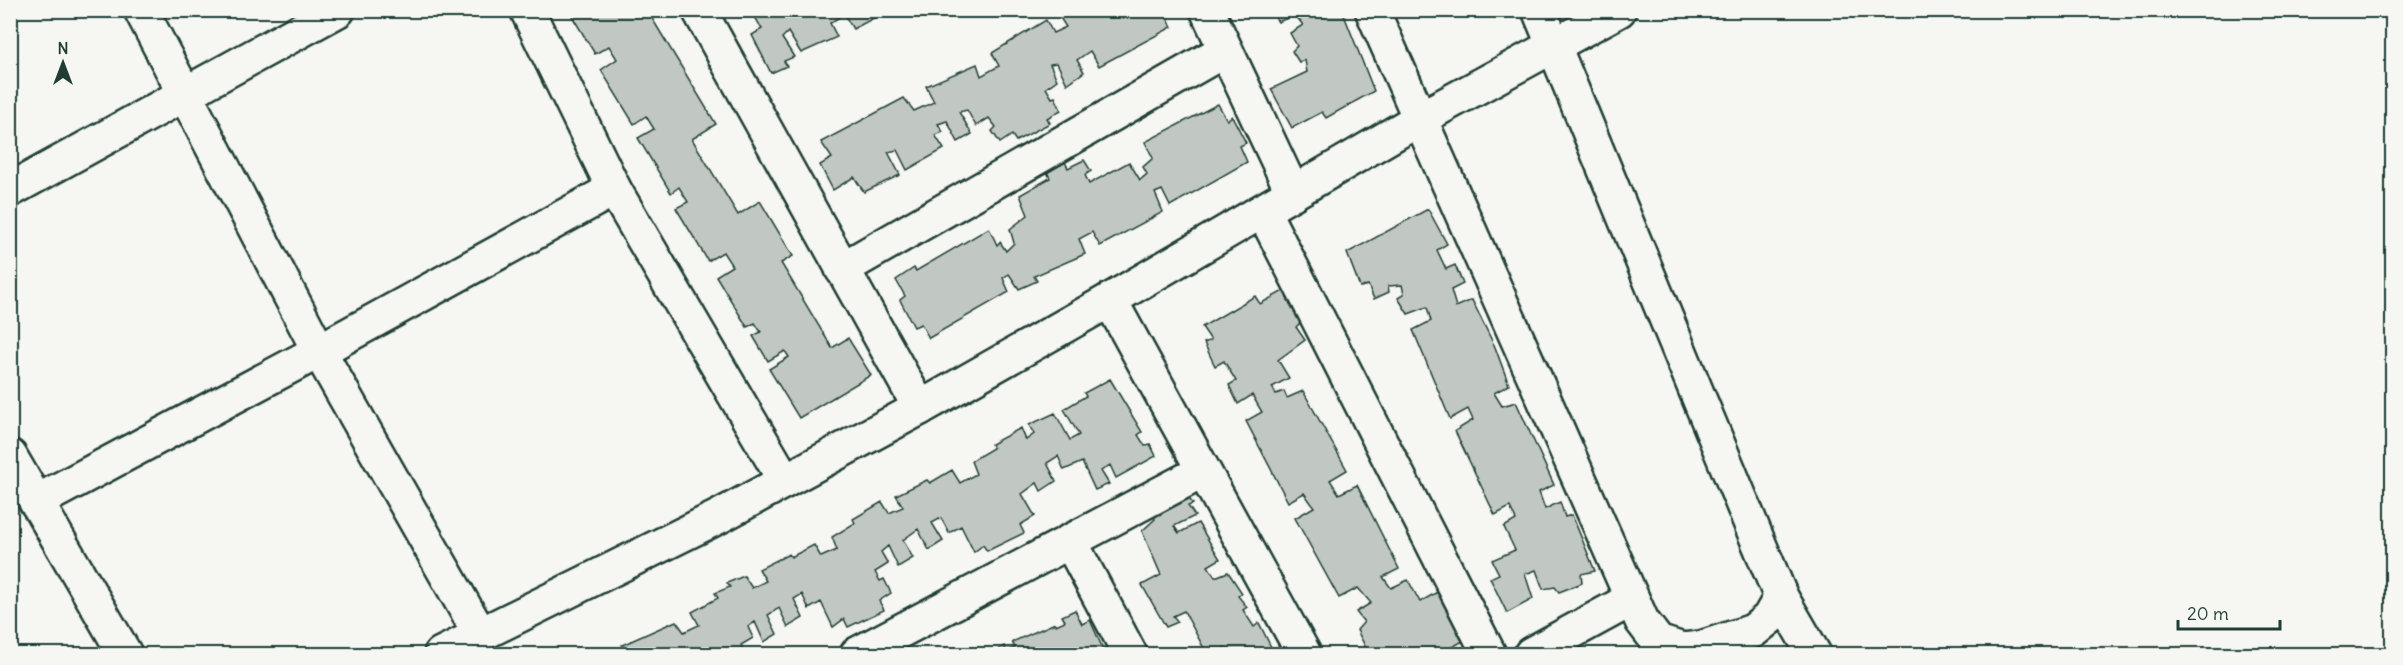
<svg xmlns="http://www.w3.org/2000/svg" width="2403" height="665" font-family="Delius,sans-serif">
<rect width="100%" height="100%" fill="#f6f6f2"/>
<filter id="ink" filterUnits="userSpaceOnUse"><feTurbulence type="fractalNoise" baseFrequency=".0167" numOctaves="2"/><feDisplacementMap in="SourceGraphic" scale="12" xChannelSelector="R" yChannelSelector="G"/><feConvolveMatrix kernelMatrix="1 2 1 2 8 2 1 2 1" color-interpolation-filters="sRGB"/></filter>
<g filter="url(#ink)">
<g fill="#c1c8c3" stroke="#1f3d34" stroke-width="1.5">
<path d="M582,10H647L716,124L692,139L738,215L760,201L793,256L781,263L832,348L848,338L871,375L799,418L769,369L789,357L785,351L768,361L753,336L761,332L755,323L747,327L716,276L732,266L723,252L708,261L676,208L688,202L679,187L671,193L638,138L654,129L646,116L634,124L601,70L617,59L609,46L595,54L572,16Z"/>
<path d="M763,10H879L872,14L874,18L853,29L844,14L830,23L837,37L801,53L788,32L782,38L794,57L784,61L787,66L771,73L752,35L762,29L755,17Z"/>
<path d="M1062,10H1169L1165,14L1172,27L1099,66L1090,51L1077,60L1084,72L1067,84L1057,63L1050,64L1057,80L1046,88L1052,98L1055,97L1061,110L1047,118L1050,123L1016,141L1012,135L1000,143L992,131L996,127L989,118L976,126L967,110L959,112L972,134L958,142L947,121L938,124L943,132L935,135L944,149L907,170L897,150L888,152L900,175L864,192L854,177L833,190L820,165L832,158L821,142L904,98L914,111L934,102L926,86L977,64L981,76L999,66L992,53L1046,20L1053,33L1066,27L1057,13Z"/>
<path d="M1271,10H1342L1374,91L1326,118L1322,112L1292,128L1271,89L1307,72L1305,60L1299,62L1292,51L1297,46L1290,33L1303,25L1295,15L1278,22Z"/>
<path d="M1218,104L1227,120L1232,116L1246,143L1240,146L1247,162L1170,206L1162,190L1155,193L1163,212L1100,246L1092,232L1079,239L1085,254L1034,276L1037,281L1019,289L1009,274L1003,278L1009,292L929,338L921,324L914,327L900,300L905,296L896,280L914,268L916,271L989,228L997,245L1000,242L1006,251L1014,243L1010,229L1028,215L1020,195L1050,178L1047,172L1065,162L1068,168L1084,160L1091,171L1085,175L1089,184L1129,162L1140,180L1147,174L1143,167L1153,158L1145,142Z"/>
<path d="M1428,209L1447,244L1437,250L1446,269L1455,265L1463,284L1451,290L1456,307L1472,300L1495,347L1509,385L1494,393L1502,406L1516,402L1554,485L1539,492L1545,509L1560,502L1565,517L1572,515L1595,571L1581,574L1582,583L1559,592L1555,587L1543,589L1536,570L1525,574L1533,599L1507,613L1490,578L1499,574L1492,560L1515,550L1504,527L1516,520L1510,507L1495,515L1455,431L1473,420L1468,409L1450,419L1413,330L1431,321L1427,307L1408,314L1398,298L1404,294L1402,285L1388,286L1389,292L1374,299L1368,285L1360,287L1347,253Z"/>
<path d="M1285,290L1302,321L1296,327L1305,340L1278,360L1289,378L1272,387L1276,394L1284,391L1287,398L1303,391L1347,470L1330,480L1339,494L1357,485L1399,569L1383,577L1391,588L1408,580L1420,602L1441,590L1445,604L1452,601L1470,637L1440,654H1369L1357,630L1364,622L1356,612L1371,603L1358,588L1339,598L1295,518L1314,507L1304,493L1288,502L1246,421L1262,412L1252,395L1238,404L1229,385L1236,381L1224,361L1215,366L1204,343L1211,340L1202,327L1255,296L1260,304Z"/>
<path d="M1110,379L1142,432L1138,435L1145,446L1150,444L1156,456L1116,478L1110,465L1101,471L1109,484L1095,490L1082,462L1064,470L1058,456L1047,463L1056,481L1041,491L1037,483L1022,494L1035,516L1020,525L1024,533L987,551L983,545L974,552L961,526L949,533L941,518L932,523L943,541L929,550L918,529L903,540L913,558L898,567L888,546L881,552L888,564L875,572L880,581L884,579L891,593L879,601L884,610L848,627L844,619L833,627L821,602L809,609L802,594L794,599L803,618L788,627L779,608L768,615L777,634L764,642L755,622L748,627L753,638L741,645L746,654H630L622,645L676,621L684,632L699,625L692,612L718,598L715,593L730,587L727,583L744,576L752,588L766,581L759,569L789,554L791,557L814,545L821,557L837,550L832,537L855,523L853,519L882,502L889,513L903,507L896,495L927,480L930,483L952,470L960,483L976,474L971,461L993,448L991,444L1021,428L1026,440L1034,434L1029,425L1055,413L1070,440L1079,435L1064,409L1086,396L1084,393Z"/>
<path d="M1185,493L1193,504L1188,506L1195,516L1174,526L1179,533L1198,523L1220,559L1208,566L1215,577L1228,572L1242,593L1238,596L1247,607L1243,610L1254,627L1259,623L1273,651L1270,654H1228L1225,648L1207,654L1184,611L1173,616L1178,622L1166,627L1142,585L1161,575L1142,531L1155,519L1152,510Z"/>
<path d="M1075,610L1082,624L1090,620L1103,649L1096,651L1097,654H992L1004,646L1006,650L1015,648L1012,642L1055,623L1056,625L1065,621L1062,616Z"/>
</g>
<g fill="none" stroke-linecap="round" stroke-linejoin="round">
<defs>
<g id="street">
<path d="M141,10L319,351L480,634"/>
<path d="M527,10L614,189L785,481"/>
<path d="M699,10L920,408"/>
<path d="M1207,10L1293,193"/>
<path d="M1372,10L1642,621L1658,642L1683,650L1701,648L1753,631L1769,618L1781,597"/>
<path d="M1539,10L1781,597L1814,654"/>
<path d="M10,190L338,10"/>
<path d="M1263,211L1489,654"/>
<path d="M842,269L1225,50"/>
<path d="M1110,300L1304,654"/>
<path d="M10,456L125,654"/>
<path d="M36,502L319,351L614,189"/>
<path d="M1070,541L1130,654"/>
<path d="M441,654L720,516L920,408L1110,300L1421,118L1619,10"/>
<path d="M857,654L1203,471"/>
<path d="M1531,654L1632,599"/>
</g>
</defs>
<use href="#street" stroke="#1f3d34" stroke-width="38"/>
<use href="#street" stroke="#f6f6f2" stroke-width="33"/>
</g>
</g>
<rect width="2403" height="665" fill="none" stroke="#f6f6f2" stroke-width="36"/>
<rect x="18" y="18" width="2367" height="629" fill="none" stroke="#1f3d34" stroke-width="2" filter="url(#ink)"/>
<g transform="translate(63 63)" stroke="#f6f6f2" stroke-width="4.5" paint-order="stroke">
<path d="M0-4.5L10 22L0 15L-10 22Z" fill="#1f3d34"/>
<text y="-9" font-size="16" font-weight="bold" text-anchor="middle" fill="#1f3d34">N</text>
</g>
<path d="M2178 620v9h102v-9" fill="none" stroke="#1f3d34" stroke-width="3"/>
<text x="2187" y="620" font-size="18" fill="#1f3d34" stroke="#f6f6f2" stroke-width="4.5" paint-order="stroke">20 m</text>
</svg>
